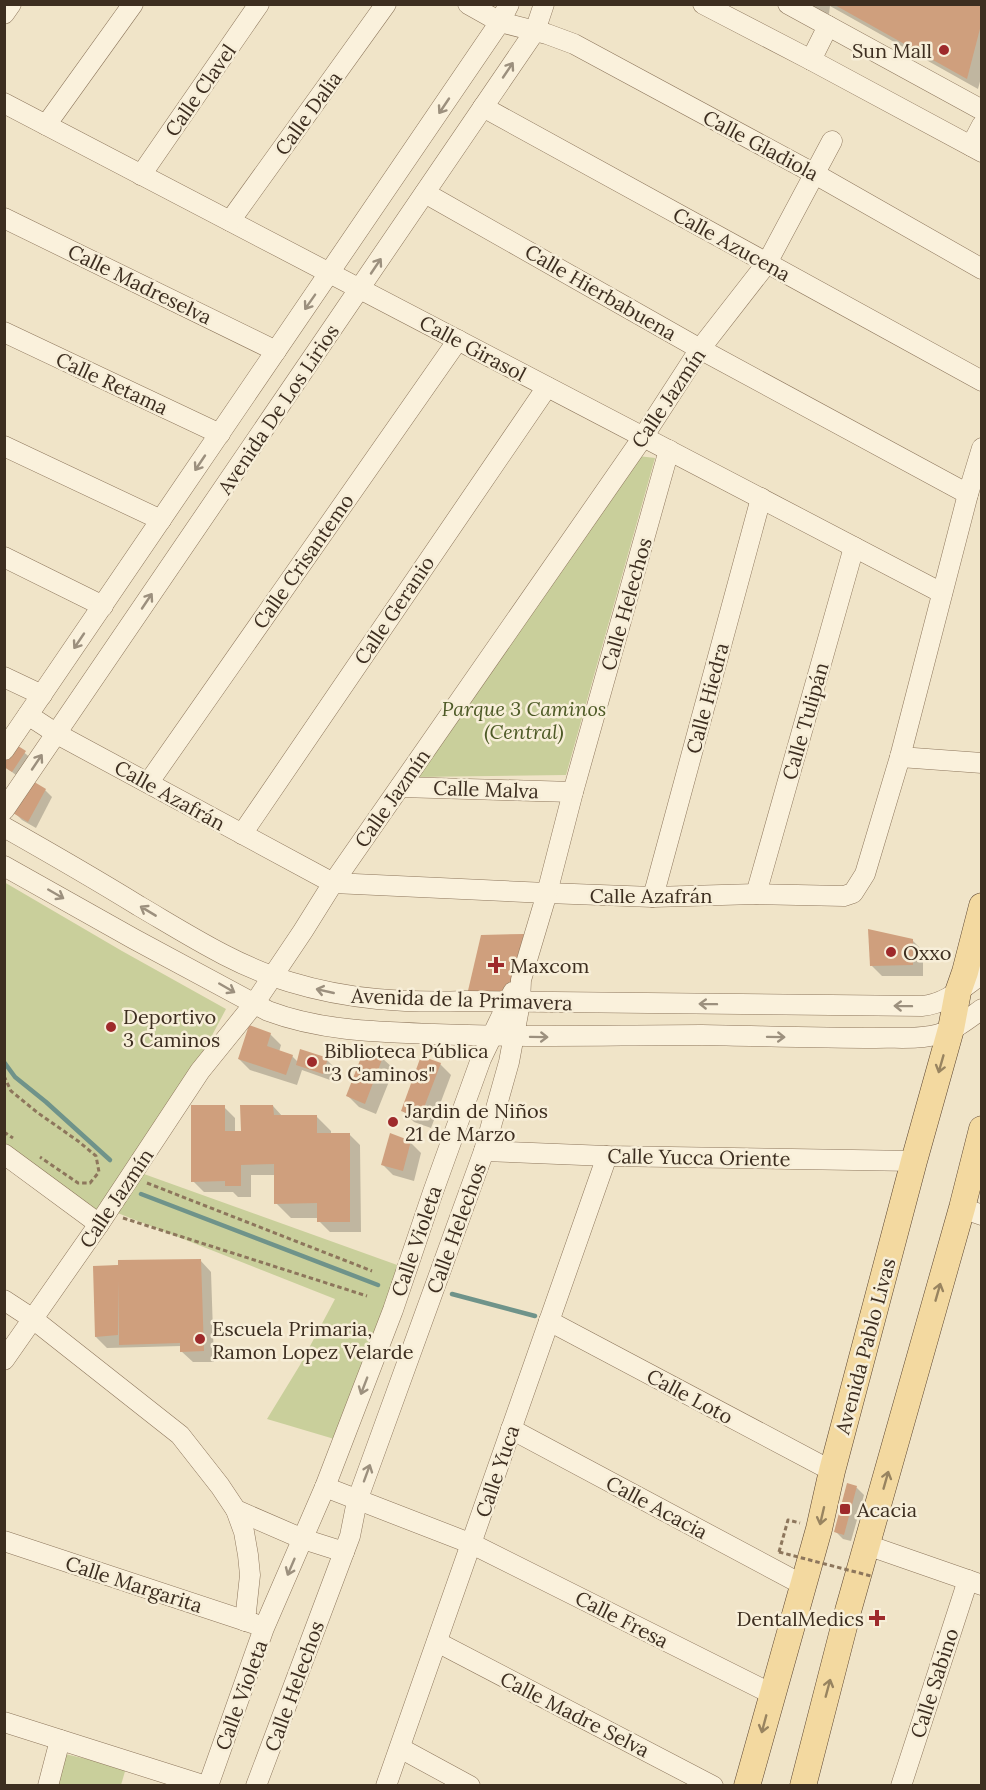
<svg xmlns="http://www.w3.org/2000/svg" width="986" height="1790" font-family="Lora,serif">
<rect width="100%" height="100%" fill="#f0e4c8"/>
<g fill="#c9cf9b">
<path d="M638,456L655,458L566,775L418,777Z"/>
<path d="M4,882L122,951L226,1009L199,1060L130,1169L400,1266L341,1441L267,1419L300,1365L335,1299L110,1210L95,1214L5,1145Z"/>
<path d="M65,1754L126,1768L121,1785L57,1786Z"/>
</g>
<g fill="#0003">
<path d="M802,4H982V74L978,89L830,6L829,14L807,9Z"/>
<path d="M16,746L32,759L20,778L4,766Z"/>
<path d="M45,790L52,797L36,828L22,820L15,813Z"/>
<path d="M912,940L923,951V976H882L871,965Z"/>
<path d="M270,1034L281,1045L279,1052L292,1056L298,1062L327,1060L334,1067L330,1080L302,1070L297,1085L250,1070L239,1059Z"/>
<path d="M365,1052L382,1058L394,1069L376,1114L359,1107L348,1096Z"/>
<path d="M440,1064L451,1075L431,1128L414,1122L403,1111Z"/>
<path d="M273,1106L283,1117L316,1116L331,1131V1134H349L360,1145L361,1232H330L319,1221V1218H291L276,1203V1175H251V1197H238L233,1192H204L193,1181L224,1107L235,1118V1133H242Z"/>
<path d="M410,1142L421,1153L414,1181L393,1175L382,1164Z"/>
<path d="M200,1260L211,1272L214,1362H193L181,1351V1346L107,1348L96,1337L94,1267Z"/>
<path d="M848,1485L857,1488L864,1495L851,1541L843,1539L836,1532Z"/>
</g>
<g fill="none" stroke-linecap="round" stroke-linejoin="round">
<g stroke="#6f938a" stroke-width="4.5">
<path d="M4,1062L15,1077L46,1102L110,1160"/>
<path d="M141,1194L378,1285"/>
<path d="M452,1294L535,1316"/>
</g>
</g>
<g fill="#cf9f7d">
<path d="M833,4H982V21L967,79Z"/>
<path d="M15,744L26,751L12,772L4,767V760Z"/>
<path d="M31,780L46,789L28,822L13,813Z"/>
<path d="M868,929L913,939V965L870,966Z"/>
<path d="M524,934L510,995H467L481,935Z"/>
<path d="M249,1025L271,1033L267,1046L293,1055L286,1075L238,1059Z"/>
<path d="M300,1049L328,1058L323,1074L296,1065Z"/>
<path d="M364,1050L383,1057L365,1104L346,1096Z"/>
<path d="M421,1056L441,1063L420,1118L401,1111Z"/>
<path d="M191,1105H225V1131H241L240,1105H273L274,1115H317V1133H350V1222H317V1203L274,1204V1164L241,1165V1186H225V1181L191,1182Z"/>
<path d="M390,1133L411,1141L403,1171L381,1165Z"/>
<path d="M201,1259L204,1351L180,1352V1343L119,1345V1280L118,1335L95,1337L93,1266L118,1265V1260Z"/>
<path d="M847,1483L857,1486L844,1535L834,1532Z"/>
</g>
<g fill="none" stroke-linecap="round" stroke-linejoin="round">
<defs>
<g id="minor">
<path d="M468,4L500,22L547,34L574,44L815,174L982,269"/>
<path d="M703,4L811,60L982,152"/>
<path d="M788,4L982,110"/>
<path d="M4,14L11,4"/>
<path d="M811,60L828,26"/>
<path d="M4,103L942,593"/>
<path d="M483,107L982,381"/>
<path d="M46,125L133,4"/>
<path d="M971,146L982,125"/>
<path d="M141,175L259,4"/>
<path d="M425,193L700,349L968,494"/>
<path d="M4,218L276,351"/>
<path d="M230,221L386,4"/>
<path d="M4,332L220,434"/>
<path d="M4,446L161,520"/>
<path d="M4,557L103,606"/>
<path d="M4,677L42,695"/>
<path d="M28,715L57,734L333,883L547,893L653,897L756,894L844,896L853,893L865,874L900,757L968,494L982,448"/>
<path d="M4,750L500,22L509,4"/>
<path d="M900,757L982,763"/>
<path d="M149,782L458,340"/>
<path d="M400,787L573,792"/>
<path d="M4,810L535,31L544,4"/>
<path d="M4,827C50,853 95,879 139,906C187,934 236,966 290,982C349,1000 405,1003 466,1001L922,1006C946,1004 962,988 982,974"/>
<path d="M242,834L547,387"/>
<path d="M4,866L134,939L268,1011C321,1031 377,1032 434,1034C523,1038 613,1035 702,1035C760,1036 817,1038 875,1038C896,1037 919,1040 939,1034C955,1030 968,1019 982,1009"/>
<path d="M756,894L854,547"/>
<path d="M653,897L761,498"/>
<path d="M484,1151L607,1156L914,1161"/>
<path d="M4,1154L99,1224"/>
<path d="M962,1208L982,1215"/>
<path d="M4,1300L33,1319L180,1435L220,1486L236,1510L244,1532L248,1555L250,1575L245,1621"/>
<path d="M549,1321L832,1471"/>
<path d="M4,1360L99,1224L200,1071L254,1004L303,931L333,883L643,437L700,349L767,263L832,141"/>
<path d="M511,1429L803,1585"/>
<path d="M325,1487L472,1544L772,1694"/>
<path d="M236,1510L303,1539L344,1552"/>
<path d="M4,1541L255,1624"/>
<path d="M867,1545L982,1585"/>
<path d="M437,1642L713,1786"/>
<path d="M4,1722L206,1786"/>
<path d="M400,1748L470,1786"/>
<path d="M48,1786L60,1740"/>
<path d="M208,1786L264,1628L325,1487L393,1310L433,1192L481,1059L513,992"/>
<path d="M256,1786L350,1536L357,1501L484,1151L509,1062L520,1003L521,980L547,893L573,792L669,450"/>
<path d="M386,1786L607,1156"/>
<path d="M901,1786L968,1580"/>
</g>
<g id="major">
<path d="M747,1786L819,1529L832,1471L914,1161L951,1029L958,992L965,972L982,906"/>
<path d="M803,1786L848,1611L962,1208L982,1129"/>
</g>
</defs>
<use href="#minor" stroke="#8d765c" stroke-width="21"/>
<use href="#major" stroke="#5b4430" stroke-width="27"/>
<g stroke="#8d765c" stroke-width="3" stroke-dasharray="4.5 3" stroke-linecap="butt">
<path d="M4,1076L11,1091L38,1113L78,1141L96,1156L99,1172L90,1183H78L40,1157"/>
<path d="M4,1132L13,1138"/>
<path d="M147,1183L372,1271"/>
<path d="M123,1218L367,1296"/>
<path d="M779,1552L788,1520L800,1523"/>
</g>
<use href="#minor" stroke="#faf1dc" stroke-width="20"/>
<use href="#major" stroke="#f3d9a0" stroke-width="26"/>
<path stroke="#8d765c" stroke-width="3" stroke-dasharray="4.5 3" stroke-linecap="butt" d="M779,1552L871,1576"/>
</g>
<defs><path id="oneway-shaft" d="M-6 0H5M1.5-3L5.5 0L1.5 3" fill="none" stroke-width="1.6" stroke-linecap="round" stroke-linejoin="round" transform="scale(1.5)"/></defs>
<g stroke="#9c907e">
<use href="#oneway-shaft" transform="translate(508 70) rotate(-56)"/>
<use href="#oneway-shaft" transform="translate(444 106) rotate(124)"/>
<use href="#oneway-shaft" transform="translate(376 266) rotate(-56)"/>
<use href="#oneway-shaft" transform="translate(310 302) rotate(125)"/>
<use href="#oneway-shaft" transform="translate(200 463) rotate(124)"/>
<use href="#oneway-shaft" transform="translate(147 601) rotate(-56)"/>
<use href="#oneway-shaft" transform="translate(79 641) rotate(124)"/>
<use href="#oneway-shaft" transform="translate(37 762) rotate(-56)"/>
<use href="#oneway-shaft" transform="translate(56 894) rotate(30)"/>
<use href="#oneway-shaft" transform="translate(148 911) rotate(-149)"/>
<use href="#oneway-shaft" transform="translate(227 988) rotate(30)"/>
<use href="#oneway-shaft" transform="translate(325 991) rotate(-167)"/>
<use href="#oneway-shaft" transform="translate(708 1004) rotate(-179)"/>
<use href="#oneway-shaft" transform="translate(903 1006) rotate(-179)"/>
<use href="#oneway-shaft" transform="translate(539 1037) rotate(1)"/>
<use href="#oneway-shaft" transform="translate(776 1037) rotate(1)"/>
<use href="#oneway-shaft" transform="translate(364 1386) rotate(111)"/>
<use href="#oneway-shaft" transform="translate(367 1473) rotate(-70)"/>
<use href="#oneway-shaft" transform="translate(291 1567) rotate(113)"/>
</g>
<g stroke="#988460">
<use href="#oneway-shaft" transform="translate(941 1064) rotate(106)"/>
<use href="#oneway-shaft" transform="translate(938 1292) rotate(-74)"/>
<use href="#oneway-shaft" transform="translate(886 1480) rotate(-74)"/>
<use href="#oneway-shaft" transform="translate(822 1516) rotate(103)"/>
<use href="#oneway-shaft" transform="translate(828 1688) rotate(-75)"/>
<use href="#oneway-shaft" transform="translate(764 1724) rotate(105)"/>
</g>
<g fill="#9e2a2b" stroke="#f7eed8" stroke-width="2">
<circle cx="944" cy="50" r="6"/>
<circle cx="891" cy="952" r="6"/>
<path d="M493 956h6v6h6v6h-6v6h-6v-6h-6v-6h6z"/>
<circle cx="111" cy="1027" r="6"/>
<circle cx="312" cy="1062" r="6"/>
<circle cx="393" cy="1122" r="6"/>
<circle cx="200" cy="1339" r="6"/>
<rect x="839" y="1503" width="12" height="12" rx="3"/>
<path d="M874 1609h6v6h6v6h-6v6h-6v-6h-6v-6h6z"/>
</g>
<g text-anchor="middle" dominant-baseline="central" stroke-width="5" stroke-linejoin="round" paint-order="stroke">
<g font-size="20" fill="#3d2e20" stroke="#f7eed8" text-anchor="start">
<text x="932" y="50" text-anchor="end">Sun Mall</text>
<text x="903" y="952">Oxxo</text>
<text x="510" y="965">Maxcom</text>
<text x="123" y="1016">Deportivo<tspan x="123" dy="23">3 Caminos</tspan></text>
<text x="324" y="1050">Biblioteca Pública<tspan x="324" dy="23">"3 Caminos"</tspan></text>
<text x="405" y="1110">Jardin de Niños<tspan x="405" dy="23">21 de Marzo</tspan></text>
<text x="212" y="1328">Escuela Primaria,<tspan x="212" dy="23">Ramon Lopez Velarde</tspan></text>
<text x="857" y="1509">Acacia</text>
<text x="864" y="1618" text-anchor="end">DentalMedics</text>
</g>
<g font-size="20" fill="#3d2e20" stroke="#f7eed8">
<text transform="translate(200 90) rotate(-55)">Calle Clavel</text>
<text transform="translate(308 113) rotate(-54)">Calle Dalia</text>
<text transform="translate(761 145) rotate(28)">Calle Gladiola</text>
<text transform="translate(732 244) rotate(29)">Calle Azucena</text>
<text transform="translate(140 284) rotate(26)">Calle Madreselva</text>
<text transform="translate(601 292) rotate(30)">Calle Hierbabuena</text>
<text transform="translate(473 348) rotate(28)">Calle Girasol</text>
<text transform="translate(112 383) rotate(25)">Calle Retama</text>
<text transform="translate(668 398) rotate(-56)">Calle Jazmín</text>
<text transform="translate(278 409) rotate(-56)">Avenida De Los Lirios</text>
<text transform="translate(303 561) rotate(-55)">Calle Crisantemo</text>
<text transform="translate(626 604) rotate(-74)">Calle Helechos</text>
<text transform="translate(394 610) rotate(-56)">Calle Geranio</text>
<text transform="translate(707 698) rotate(-75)">Calle Hiedra</text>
<text transform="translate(805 721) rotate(-74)">Calle Tulipán</text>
<text transform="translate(486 789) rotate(2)">Calle Malva</text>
<text transform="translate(170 795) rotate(29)">Calle Azafrán</text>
<text transform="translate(392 798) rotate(-55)">Calle Jazmín</text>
<text x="651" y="895">Calle Azafrán</text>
<text transform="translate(462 999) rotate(2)">Avenida de la Primavera</text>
<text transform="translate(699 1157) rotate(1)">Calle Yucca Oriente</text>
<text transform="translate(116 1198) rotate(-56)">Calle Jazmín</text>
<text transform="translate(456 1228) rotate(-70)">Calle Helechos</text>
<text transform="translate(416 1241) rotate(-71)">Calle Violeta</text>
<text transform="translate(865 1346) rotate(-75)">Avenida Pablo Livas</text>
<text transform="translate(690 1396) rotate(28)">Calle Loto</text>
<text transform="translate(497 1471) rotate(-71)">Calle Yuca</text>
<text transform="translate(657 1507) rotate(28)">Calle Acacia</text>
<text transform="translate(134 1584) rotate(18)">Calle Margarita</text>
<text transform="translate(622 1619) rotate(27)">Calle Fresa</text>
<text transform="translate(934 1683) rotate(-72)">Calle Sabino</text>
<text transform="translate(294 1686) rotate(-70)">Calle Helechos</text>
<text transform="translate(241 1695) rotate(-70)">Calle Violeta</text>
<text transform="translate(575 1714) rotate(27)">Calle Madre Selva</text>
</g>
<g font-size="20" font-style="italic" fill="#4d5a26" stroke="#f7eed8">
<text x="524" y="708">Parque 3 Caminos<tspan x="524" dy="23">(Central)</tspan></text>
</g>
</g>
<rect width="986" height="1790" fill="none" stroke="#3d2e20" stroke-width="12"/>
</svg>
